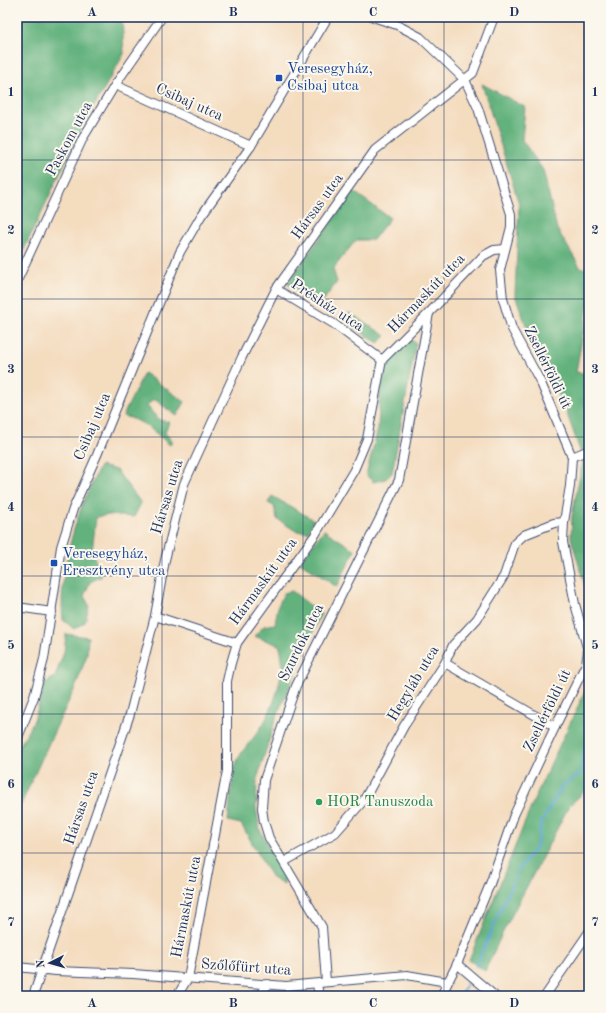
<svg xmlns="http://www.w3.org/2000/svg" width="606" height="1013" font-family="'Old Standard TT',serif">
<rect width="100%" height="100%" fill="#fbf7ec"/>
<filter id="ink" filterUnits="userSpaceOnUse"><feTurbulence type="fractalNoise" baseFrequency=".025" numOctaves="2"/><feDisplacementMap in="SourceGraphic" scale="8" xChannelSelector="R" yChannelSelector="G"/><feConvolveMatrix kernelMatrix="1 2 1 2 8 2 1 2 1" color-interpolation-filters="sRGB"/></filter>
<filter id="wash" filterUnits="userSpaceOnUse"><feTurbulence type="fractalNoise" baseFrequency=".012" numOctaves="4" result="noise"/><feDisplacementMap in="SourceGraphic" scale="16" xChannelSelector="R" yChannelSelector="G"/><feGaussianBlur stdDeviation="0.9" result="paint"/><feColorMatrix in="noise" values="0 0 0 0 0 0 0 0 0 0 0 0 0 0 0 0 0 1.4 0 .05"/><feComposite in="paint" operator="in"/></filter>
<g filter="url(#wash)">
<rect width="100%" height="100%" fill="#f4dcbf"/>
<g fill="#64b27e" stroke="#40706e">
<path d="M17,17H122L124,54L82,127L17,264Z"/>
<path d="M482,84L525,107L522,140L543,170L557,229L580,267L589,270V300L576,372L589,374V600L571,538L572,516L583,459L566,411L526,325L515,295L519,204Z"/>
<path d="M353,191L390,218L373,240H356L333,269L337,282L320,305L287,284Z"/>
<path d="M350,313L386,336L378,343L340,319L343,316Z"/>
<path d="M411,340L416,343L392,473L386,479L373,482L366,475L378,429L380,388L388,362Z"/>
<path d="M144,373L185,402L177,416L154,399L147,406L159,420L169,422L165,433L172,440L170,445C153,431 145,421 123,416Z"/>
<path d="M100,466L116,470L141,503L134,517L109,515L96,517L92,552L102,576L90,582L84,596L89,605L85,622L74,629L63,620C59,586 68,546 79,514C84,498 93,482 100,466Z"/>
<path d="M272,496L314,520L308,532L296,531L277,519L274,506L268,503Z"/>
<path d="M324,530L355,550L337,587L300,562Z"/>
<path d="M292,591L321,614L276,718L257,779L256,808L260,830L280,869L285,875L284,885L272,878L241,824L228,821C230,805 231,783 235,767C239,752 252,741 260,729C274,709 288,667 279,645L254,636L264,626L275,624L278,606L284,593Z"/>
<path d="M66,634L88,637L87,655L75,688L54,732L18,811L19,838L17,843V751L34,720L45,683L55,677L64,652Z"/>
<path d="M589,683V787L569,806L503,932L485,971L469,960L536,795Z"/>
</g>
<g fill="none" stroke-linecap="round" stroke-linejoin="round">
<g stroke="#57a5d0" stroke-width="2.5">
<path d="M476,966L518,870L537,846L541,823L563,785L580,774L586,741L589,735"/>
<path d="M460,996L467,983"/>
</g>
</g>
</g>
<g filter="url(#ink)">
<g fill="none" stroke-linecap="round" stroke-linejoin="round">
<defs>
<g id="street">
<path d="M373,17L397,25L420,37L465,80L478,108L511,214V227L500,270L503,299L512,329L541,383L572,457L570,486L564,522L563,542L575,604L588,651L586,664L555,727L514,815L490,884L457,964L441,996"/>
<path d="M115,85L251,146"/>
<path d="M17,281L83,138L115,85L162,17"/>
<path d="M276,289L334,324L382,360"/>
<path d="M572,457L589,450"/>
<path d="M17,607L52,612"/>
<path d="M155,616L237,643"/>
<path d="M445,663L555,727"/>
<path d="M17,740L34,697L44,659L61,547L73,509L97,455L180,252L201,216L251,146L328,17"/>
<path d="M284,862L335,833L364,800L404,726L445,663L453,645L477,619L504,576L515,543L524,535L554,523L564,522"/>
<path d="M457,964L495,996"/>
<path d="M17,967L56,971L133,974L286,986L407,975L447,982"/>
<path d="M326,982L322,927L269,838L264,822L262,808L264,780L296,686L399,480L429,313"/>
<path d="M317,984L319,996"/>
<path d="M33,996L130,714L155,616L165,560L184,484L242,357L276,289L375,150L473,73L494,17"/>
<path d="M177,996L188,978L227,771V681L231,663L237,643L315,535L354,470L367,439L382,360L429,313L483,256L494,250L505,249"/>
<path d="M260,996L268,984"/>
<path d="M545,996L589,932"/>
</g>
</defs>
<use href="#street" stroke="#3c496d" stroke-width="10"/>
<use href="#street" stroke="#fff" stroke-width="8"/>
</g>
</g>
<path fill="none" stroke="#1b2f5e" stroke-width="1" stroke-opacity="0.55" d="M162,17V996M303,17V996M444,17V996M17,160H589M17,299H589M17,437H589M17,576H589M17,714H589M17,853H589"/>
<g fill="#1a4fb4" stroke="#fbf7ec" stroke-width="1.5">
<rect x="275" y="74" width="8" height="8" rx="2"/>
<rect x="50" y="559" width="8" height="8" rx="2"/>
</g>
<circle fill="#2e9e5b" stroke="#fbf7ec" stroke-width="1.5" cx="319" cy="802" r="4"/>
<g text-anchor="middle" dominant-baseline="central" stroke-width="4" stroke-linejoin="round" paint-order="stroke">
<g font-size="15" fill="#164399" stroke="#fbf7ec" text-anchor="start">
<text x="287" y="69">Veresegyház,<tspan x="287" dy="17">Csibaj utca</tspan></text>
<text x="62" y="554">Veresegyház,<tspan x="62" dy="17">Eresztvény utca</tspan></text>
</g>
<g font-size="15" fill="#1b2f5e" stroke="#fbf7ec">
<text transform="translate(189 103) rotate(24)">Csibaj utca</text>
<text transform="translate(70 139) rotate(-62)">Paskom utca</text>
<text transform="translate(318 207) rotate(-54)">Hársas utca</text>
<text transform="translate(427 294) rotate(-46)">Hármaskút utca</text>
<text transform="translate(327 306) rotate(33)">Présház utca</text>
<text transform="translate(547 368) rotate(64)">Zsellérföldi út</text>
<text transform="translate(93 427) rotate(-67)">Csibaj utca</text>
<text transform="translate(168 497) rotate(-73)">Hársas utca</text>
<text transform="translate(264 582) rotate(-54)">Hármaskút utca</text>
<text transform="translate(302 643) rotate(-64)">Szurdok utca</text>
<text transform="translate(414 684) rotate(-59)">Hegyláb utca</text>
<text transform="translate(548 711) rotate(-64)">Zsellérföldi út</text>
<text transform="translate(82 808) rotate(-71)">Hársas utca</text>
<text transform="translate(187 907) rotate(-79)">Hármaskút utca</text>
<text transform="translate(246 968) rotate(4)">Szőlőfürt utca</text>
</g>
<g font-size="15" fill="#27864d" stroke="#fbf7ec" text-anchor="start">
<text x="327" y="802">HOR Tanuszoda</text>
</g>
</g>
<rect width="606" height="1013" fill="none" stroke="#fbf7ec" stroke-width="44"/>
<g transform="translate(50 963) rotate(264)" stroke="#fbf7ec" stroke-width="3" paint-order="stroke">
<path d="M0-3L7 15L0 10L-7 15Z" fill="#1b2f5e"/>
<text y="-6" font-size="11" font-weight="bold" text-anchor="middle" fill="#1b2f5e">N</text>
</g>
<rect x="22" y="22" width="562" height="969" fill="none" stroke="#1b2f5e" stroke-width="1.5"/>
<g font-size="13" text-anchor="middle" font-weight="bold" fill="#1b2f5e">
<text x="92" y="16">A</text>
<text x="233" y="16">B</text>
<text x="373" y="16">C</text>
<text x="514" y="16">D</text>
<text x="11" y="96">1</text>
<text x="595" y="96">1</text>
<text x="11" y="234">2</text>
<text x="595" y="234">2</text>
<text x="11" y="373">3</text>
<text x="595" y="373">3</text>
<text x="11" y="511">4</text>
<text x="595" y="511">4</text>
<text x="11" y="649">5</text>
<text x="595" y="649">5</text>
<text x="11" y="788">6</text>
<text x="595" y="788">6</text>
<text x="11" y="926">7</text>
<text x="595" y="926">7</text>
<text x="92" y="1007">A</text>
<text x="233" y="1007">B</text>
<text x="373" y="1007">C</text>
<text x="514" y="1007">D</text>
</g>
</svg>
